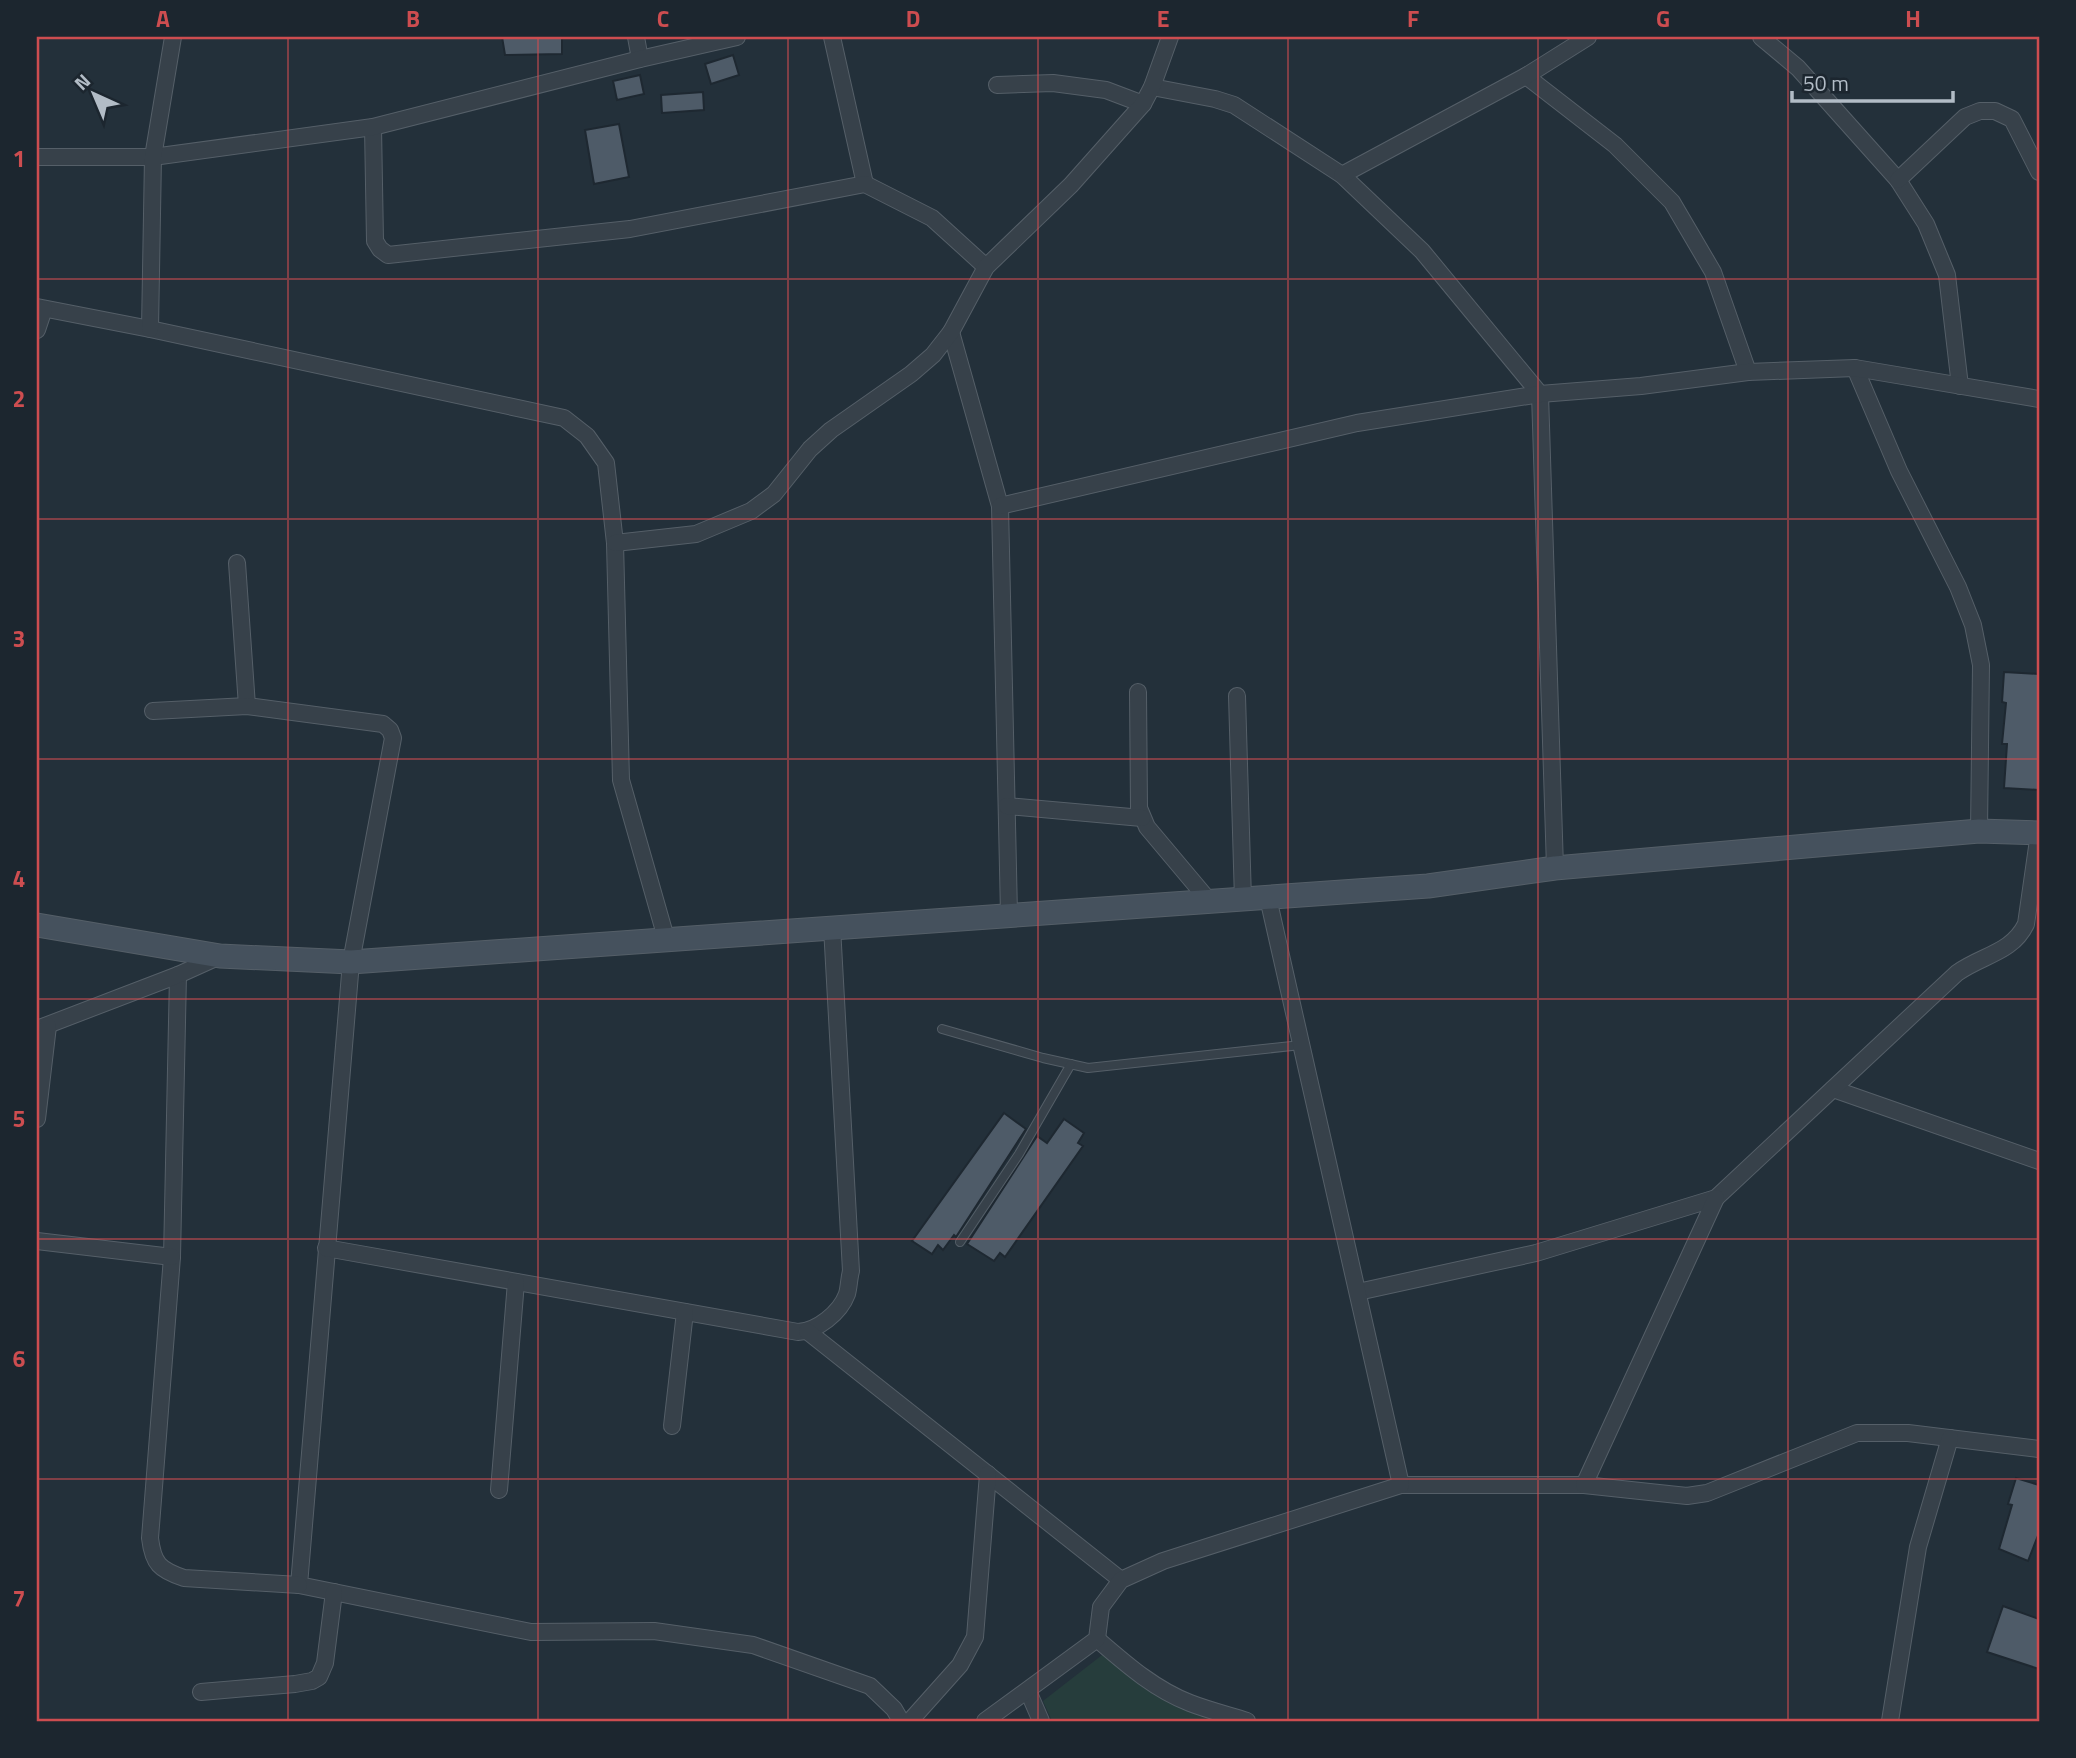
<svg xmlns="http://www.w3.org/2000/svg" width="2076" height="1758" font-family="'Titillium Web',sans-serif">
<rect width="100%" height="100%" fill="#23303a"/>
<path fill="#263d3c" d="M1106,1652L1183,1709L1222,1721H1052L1043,1701Z"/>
<g fill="#4e5b68" stroke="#1e2831" stroke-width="2">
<path d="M502,37H562V54L505,55Z"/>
<path d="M733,55L739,75L711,84L705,64Z"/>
<path d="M640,75L644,94L617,100L613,81Z"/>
<path d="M703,92L704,110L662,113L661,95Z"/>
<path d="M619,124L629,177L594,184L585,130Z"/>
<path d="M2004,672L2039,674V790L2004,788L2007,744H2002L2006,703L2002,702Z"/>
<path d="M1004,1113L1026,1129L956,1237L954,1235L943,1250L938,1245L932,1254L912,1241Z"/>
<path d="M1064,1119L1084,1133L1078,1143L1083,1146L1005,1257L1000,1253L994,1261L967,1244L1037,1136L1047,1143Z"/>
<path d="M2016,1478L2039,1485V1533L2028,1561L1999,1549L2012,1505L2008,1504Z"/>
<path d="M2003,1606L2039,1619V1669L1987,1652Z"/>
</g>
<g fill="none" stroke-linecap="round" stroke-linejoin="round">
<defs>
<g id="lane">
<path d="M942,1029L1043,1058L1088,1068L1301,1045"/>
<path d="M960,1242L1019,1154L1071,1064"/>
</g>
<g id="street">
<path d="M636,37L640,59"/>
<path d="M832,37L865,184"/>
<path d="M1761,37L1798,68L1898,180L1926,224L1947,275L1960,386"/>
<path d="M1526,76L1615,145L1672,202L1713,272L1748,372"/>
<path d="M997,85L1053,83L1106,90L1143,104"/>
<path d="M1152,87L1215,99L1234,105L1342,175L1422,251L1540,394L1555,868"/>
<path d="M373,127L375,241L380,249L388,255L630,229L865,184L932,218L986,267"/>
<path d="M37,157H153L373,127L640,59L737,37"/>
<path d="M1342,175L1526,76L1588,37"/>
<path d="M1898,180L1965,117L1980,111H1995L2012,119L2039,172"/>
<path d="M37,307L150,329L564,418L587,436L606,463L615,543L621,780L666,938"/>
<path d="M150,329L153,157L173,37"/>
<path d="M37,330L44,309"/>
<path d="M951,332L1000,506L1009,914"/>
<path d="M1855,368L1899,471L1958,587L1973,625L1981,665L1979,831"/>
<path d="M1000,506L1357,423L1540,394L1641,386L1748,372L1855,368L2039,399"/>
<path d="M615,543L696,534L751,511L774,494L810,449L831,430L911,374L933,355L951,332L986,267L1071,185L1143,104L1152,87L1170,37"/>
<path d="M237,563L247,706"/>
<path d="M1138,692L1139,808L1147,827L1210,902"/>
<path d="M1237,696L1243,900"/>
<path d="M153,711L247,706L383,724L390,730L393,738L351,962L299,1585L531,1632L654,1631L753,1645L870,1686L894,1709L901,1721"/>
<path d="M1007,806L1142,818"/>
<path d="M178,975L172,1257L150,1538C153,1564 160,1570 184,1578L299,1585"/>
<path d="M37,1029L178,975L220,956"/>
<path d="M1833,1089L2039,1161"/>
<path d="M37,1119L48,1026"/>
<path d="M37,1241L172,1257"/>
<path d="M326,1248L798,1332C817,1331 840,1313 847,1294C849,1287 849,1278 851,1271L832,927"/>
<path d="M1358,1292L1536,1253L1716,1198L1957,973C1982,955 2012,953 2026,924L2039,833"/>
<path d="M807,1331L1121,1580"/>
<path d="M672,1426L685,1312"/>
<path d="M1401,1485H1584L1716,1198"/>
<path d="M1584,1485L1687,1496L1707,1493L1857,1433H1908L2039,1449"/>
<path d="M499,1490L516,1282"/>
<path d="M1097,1639C1126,1664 1154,1689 1190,1703C1208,1710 1228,1715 1247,1721"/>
<path d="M1028,1691L1041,1721"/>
<path d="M201,1692L295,1684L312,1681L319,1677L325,1663L334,1592"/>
<path d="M910,1721L960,1665L975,1637L988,1474"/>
<path d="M985,1721L1097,1639L1101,1607L1121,1580L1163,1561L1401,1485L1268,898"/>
<path d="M1890,1721L1918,1547L1950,1438"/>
</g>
<path id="secondary" d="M37,925L220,956L351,962L1428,886L1555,868L1979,831L2039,833"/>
</defs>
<use href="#lane" stroke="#555f68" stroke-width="10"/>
<use href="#street" stroke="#555f68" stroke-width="18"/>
<use href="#secondary" stroke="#555f68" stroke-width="25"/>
<use href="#lane" stroke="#37414a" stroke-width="8"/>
<use href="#street" stroke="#37414a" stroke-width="16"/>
<use href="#secondary" stroke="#45515d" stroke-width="23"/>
</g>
<path fill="none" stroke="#cd4d50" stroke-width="2" stroke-opacity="0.55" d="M288,37V1721M538,37V1721M788,37V1721M1038,37V1721M1288,37V1721M1538,37V1721M1788,37V1721M37,279H2039M37,519H2039M37,759H2039M37,999H2039M37,1239H2039M37,1479H2039"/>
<rect width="2076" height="1758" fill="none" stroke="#1c262f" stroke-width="77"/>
<g transform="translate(94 94) rotate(316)" stroke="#1c262f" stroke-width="5" paint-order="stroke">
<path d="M0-5L12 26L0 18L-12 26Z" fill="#b2bcc6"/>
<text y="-10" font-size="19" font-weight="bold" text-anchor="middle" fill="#b2bcc6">N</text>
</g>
<path d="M1792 91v10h161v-10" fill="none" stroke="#b2bcc6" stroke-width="3.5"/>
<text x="1803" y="91" font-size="21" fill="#b2bcc6" stroke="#1c262f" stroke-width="5" paint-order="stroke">50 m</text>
<rect x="38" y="38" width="2000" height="1682" fill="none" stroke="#cd4d50" stroke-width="2.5"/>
<g font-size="23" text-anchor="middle" font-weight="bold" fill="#cd4d50">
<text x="163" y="27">A</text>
<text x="413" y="27">B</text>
<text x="663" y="27">C</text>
<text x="913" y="27">D</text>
<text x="1163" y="27">E</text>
<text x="1413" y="27">F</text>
<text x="1663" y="27">G</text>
<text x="1913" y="27">H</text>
<text x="19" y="167">1</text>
<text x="19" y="407">2</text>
<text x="19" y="647">3</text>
<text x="19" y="887">4</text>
<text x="19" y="1127">5</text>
<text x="19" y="1367">6</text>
<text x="19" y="1607">7</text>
</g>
</svg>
